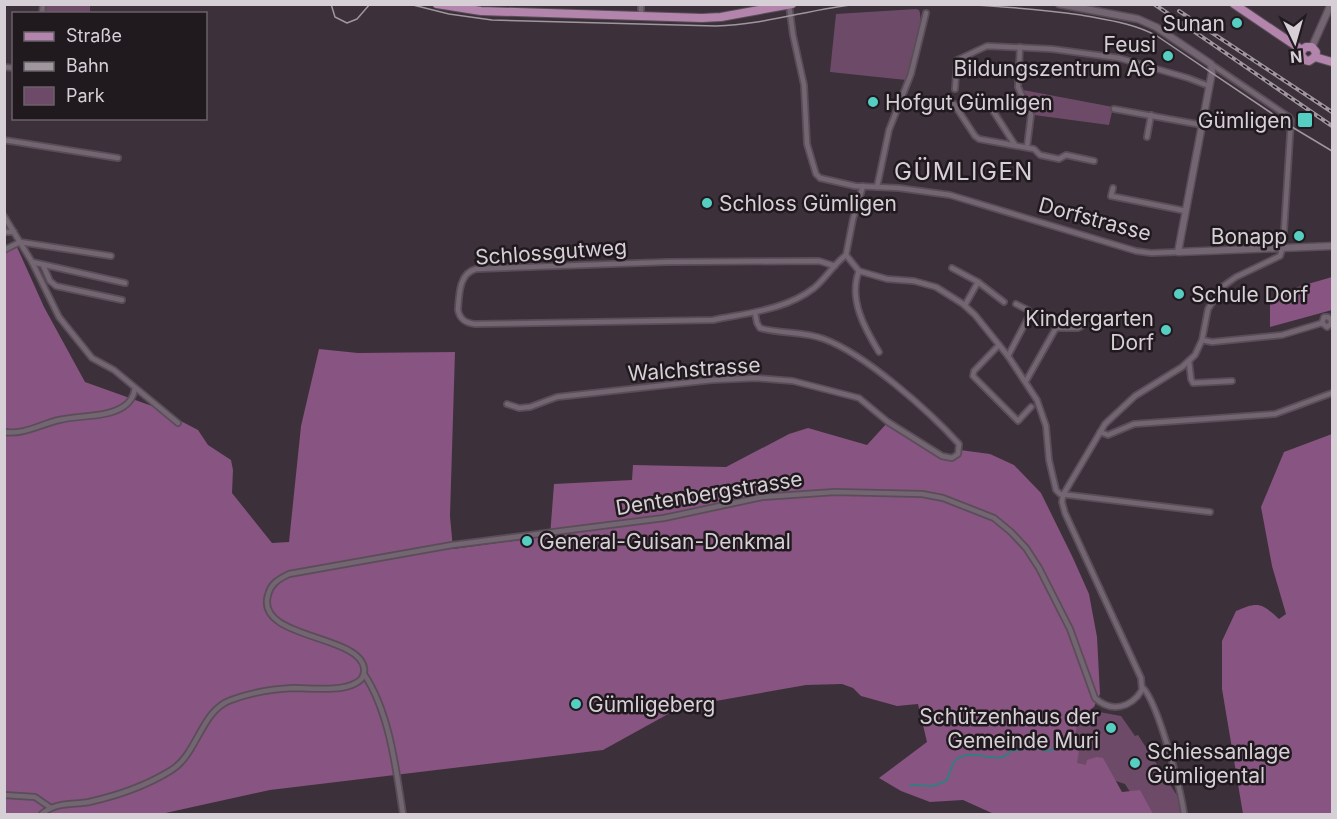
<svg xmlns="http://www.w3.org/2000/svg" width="1337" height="819" font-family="Inter,sans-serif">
<rect width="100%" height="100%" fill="#3c303a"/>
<g fill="#6d4b68">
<path d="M41,5H90V13L40,14Z"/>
<path d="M916,9L919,10C925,23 911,66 906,80L830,72L836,14Z"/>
<path d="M1023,90L1113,107L1109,125L1034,115Z"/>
<path d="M1077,708L1121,716L1135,736L1138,735L1189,814H1144L1125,784L1062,764Z"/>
</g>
<g fill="#885481">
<path d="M17,247L44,307L85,382L152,406L198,430L208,445L231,460L233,470L232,493L272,543L289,542L301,426L319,349L358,353L455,352L450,516L453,549L550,536L554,484L632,480L633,465L726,467L789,434L808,428L867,445L888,422L950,458L960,450L990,454L1014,465L1041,493L1073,558L1089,594L1097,637L1100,694L1094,707L1078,718L1073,749L1079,751L1077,763L1086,765L1087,760L1097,757L1103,758L1122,792L1140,790L1153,814H994L963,800L930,802L901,791L879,778L927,742L918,704L897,706L861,696L853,688L842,684L806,685L710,702L670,713L603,750L270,790L161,814H5L4,254Z"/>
<path d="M1332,277V310L1270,327V298L1301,286Z"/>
<path d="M1332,434V814H1243L1222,689V641L1236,611C1258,601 1262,603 1279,619L1286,614L1272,566L1261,507L1284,452Z"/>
</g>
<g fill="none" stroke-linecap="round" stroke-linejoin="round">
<path stroke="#1c8980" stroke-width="1.5" d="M910,785L933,786L946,781C950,775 951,764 956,760C971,748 989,761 1003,757C1006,756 1008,753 1011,751C1018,748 1020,753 1028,746C1040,748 1051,756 1060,744"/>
<defs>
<g id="minor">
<path d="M641,4V16"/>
<path d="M789,5L793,35L804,85L807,144L816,174L820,178L855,186L899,188L950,195L1136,251L1151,253L1178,252"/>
<path d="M42,14L43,4"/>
<path d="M1020,47L1018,87L1031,115L1027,147"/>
<path d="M4,67L14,68"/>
<path d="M955,89L957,60L987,46L1052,49L1119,58L1188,78L1209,86"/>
<path d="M988,103L1015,145"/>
<path d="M954,104L975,136L979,139L1034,149L1040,155L1059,159L1066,155L1094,161"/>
<path d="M1114,109L1202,125"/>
<path d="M1147,137L1151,115"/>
<path d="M4,140L118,158"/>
<path d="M877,187L889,130L911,74L926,13"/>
<path d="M1113,188L1111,196L1186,211"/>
<path d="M4,216L32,262L59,317L92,358L114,370L178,423"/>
<path d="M4,232H14"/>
<path d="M4,250L20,242L111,256"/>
<path d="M846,255L859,271L887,279L914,281L936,287L963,304L975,315L1008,356L1037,400L1046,426L1049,460L1056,490L1060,494L1210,512"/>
<path d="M846,255L853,219L863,186"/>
<path d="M32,262L125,283"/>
<path d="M43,265L50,281L56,286L122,300"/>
<path d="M835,266L819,261L667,262L476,269C459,273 459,295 458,310C460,320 466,323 475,324L713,320C747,313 786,310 814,288C826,278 834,264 846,255"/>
<path d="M952,268L978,282"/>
<path d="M859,271C848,299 865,329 879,352"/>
<path d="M965,305L978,282L1004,302"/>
<path d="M1202,340L1212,342L1282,335L1322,323L1327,327L1331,324V320L1328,317H1324L1322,323"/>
<path d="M999,345L974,371L973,376L1018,421L1031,407"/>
<path d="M1008,356L1030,314L1028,310L1016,304"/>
<path d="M1189,361L1191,379L1193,383L1232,381"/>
<path d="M1026,381L1056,328H1078L1084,325"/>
<path d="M507,404L519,408L530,407L557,397L712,380L756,378L793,381L859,398L888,422L942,456L952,458L958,454L959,444C929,411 865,354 824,339C804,331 781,334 760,328L757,323L755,313"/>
<path d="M4,432C24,435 41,424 59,420C79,415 105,418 123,407C131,402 134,396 135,388"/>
<path d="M1100,432L1108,435L1134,424L1275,414L1332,393"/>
<path d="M364,674C390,713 396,770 403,814"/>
<path d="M1143,688C1158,703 1181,790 1184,814"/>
<path d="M4,795L35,797L51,808"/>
<path d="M42,814C55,802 73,805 89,802C116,796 147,785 170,771C198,755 200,711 231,700C250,693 272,689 293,688C311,688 341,692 356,683C362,680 365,675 364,668C359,634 255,639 268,595C271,583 279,579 289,574L452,545L664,518L762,497L835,492L922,494L943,498L994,518L1011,532L1026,548L1039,568L1070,629L1095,698C1111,713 1131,708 1142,690L1141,678L1065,513L1062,502L1063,495L1105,424L1135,396L1182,367L1195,355L1202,340L1208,309L1222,287L1236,277L1280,256L1283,247L1291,120L1289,117L1211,64"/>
</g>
<g id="tertiary">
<path d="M1059,4L1138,19L1156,27L1211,64L1212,72L1178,252L1332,246"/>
<path d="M1312,47L1331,4"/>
</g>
<g id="primary">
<path d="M437,4L481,11L702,18L721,17L792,4"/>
<path d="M1234,4L1302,50"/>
<path d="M1302,50L1301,55L1305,60L1309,61L1315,57"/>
<path d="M1302,50L1306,47H1312L1316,52L1315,57"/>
<path d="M1315,57L1332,62"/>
</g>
</defs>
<use href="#minor" stroke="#594e57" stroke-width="8"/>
<use href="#tertiary" stroke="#594e57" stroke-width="9"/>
<use href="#primary" stroke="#594e57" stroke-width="10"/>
<use href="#minor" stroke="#736571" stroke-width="4.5"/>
<use href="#tertiary" stroke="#736571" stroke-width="6"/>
<use href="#primary" stroke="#b384ac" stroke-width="8"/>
<g stroke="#9f969e" stroke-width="1.5">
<path d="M331,4L335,17L347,23L357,19L370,4"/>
<path d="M409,4L449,14L492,20L716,26C764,25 810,9 858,4"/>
<path d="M955,4C997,6 1039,9 1081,15C1107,20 1133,23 1157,36L1292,127L1332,151"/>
</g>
<defs>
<g id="rail">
<path d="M1154,4L1332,126"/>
<path d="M1179,11L1332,112"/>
</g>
</defs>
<use href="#rail" stroke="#9f969e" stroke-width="4"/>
<use href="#rail" stroke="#201a1f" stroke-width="1.5" stroke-dasharray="4.5" stroke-linecap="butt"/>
</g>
<g fill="#57cec2" stroke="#201a1f" stroke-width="2">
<circle cx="1237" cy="23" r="6"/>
<circle cx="1168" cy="56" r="6"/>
<circle cx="873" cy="102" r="6"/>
<rect x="1297" y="112" width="16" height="16" rx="3"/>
<circle cx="707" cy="203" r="6"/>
<circle cx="1299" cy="236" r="6"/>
<circle cx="1179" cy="294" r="6"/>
<circle cx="1166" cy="330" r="6"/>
<circle cx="527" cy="541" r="6"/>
<circle cx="576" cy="704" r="6"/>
<circle cx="1111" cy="728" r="6"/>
<circle cx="1135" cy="763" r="6"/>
</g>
<g text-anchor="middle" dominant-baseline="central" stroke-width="5" stroke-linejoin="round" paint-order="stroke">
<g font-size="21" fill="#d7cfd6" stroke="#201a1f" text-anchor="end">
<text x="1225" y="23">Sunan</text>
<text x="1156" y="44">Feusi<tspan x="1156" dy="24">Bildungszentrum AG</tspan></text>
<text x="885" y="102" text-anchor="start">Hofgut Gümligen</text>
<text x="1292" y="120">Gümligen</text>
<text x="719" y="203" text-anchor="start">Schloss Gümligen</text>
<text x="1287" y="236">Bonapp</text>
<text x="1191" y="294" text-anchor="start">Schule Dorf</text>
<text x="1154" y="318">Kindergarten<tspan x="1154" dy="24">Dorf</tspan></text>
<text x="539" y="541" text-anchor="start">General-Guisan-Denkmal</text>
<text x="588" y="704" text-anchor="start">Gümligeberg</text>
<text x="1099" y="716">Schützenhaus der<tspan x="1099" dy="24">Gemeinde Muri</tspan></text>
<text x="1147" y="751" text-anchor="start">Schiessanlage<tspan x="1147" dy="24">Gümligental</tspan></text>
</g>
<g font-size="21" fill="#d7cfd6" stroke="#201a1f">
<text transform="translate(1095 219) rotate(15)">Dorfstrasse</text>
<text transform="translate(551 252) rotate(-4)">Schlossgutweg</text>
<text transform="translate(694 369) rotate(-4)">Walchstrasse</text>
<text transform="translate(709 493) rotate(-9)">Dentenbergstrasse</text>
</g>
<g font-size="24" letter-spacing="1.5" fill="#d7cfd6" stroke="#201a1f">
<text x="964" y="171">GÜMLIGEN</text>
</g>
</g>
<rect width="1337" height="819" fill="none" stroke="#d7cfd6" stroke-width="12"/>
<rect x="12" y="12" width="195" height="108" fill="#201a1f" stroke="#696268" stroke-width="1.5"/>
<rect x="24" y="32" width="30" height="9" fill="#b384ac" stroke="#696268" stroke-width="1.5"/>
<text x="66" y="42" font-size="18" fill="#d7cfd6">Straße</text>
<rect x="24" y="62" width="30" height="9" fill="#9f969e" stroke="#696268" stroke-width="1.5"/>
<text x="66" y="72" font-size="18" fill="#d7cfd6">Bahn</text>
<rect x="24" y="87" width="30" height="18" fill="#6d4b68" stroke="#696268" stroke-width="1.5"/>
<text x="66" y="102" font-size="18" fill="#d7cfd6">Park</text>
<g transform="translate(1295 42) rotate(175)" stroke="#201a1f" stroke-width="4.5" paint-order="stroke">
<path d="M0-4.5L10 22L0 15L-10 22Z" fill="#d7cfd6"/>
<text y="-9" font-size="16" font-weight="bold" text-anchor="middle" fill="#d7cfd6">N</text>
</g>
</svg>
